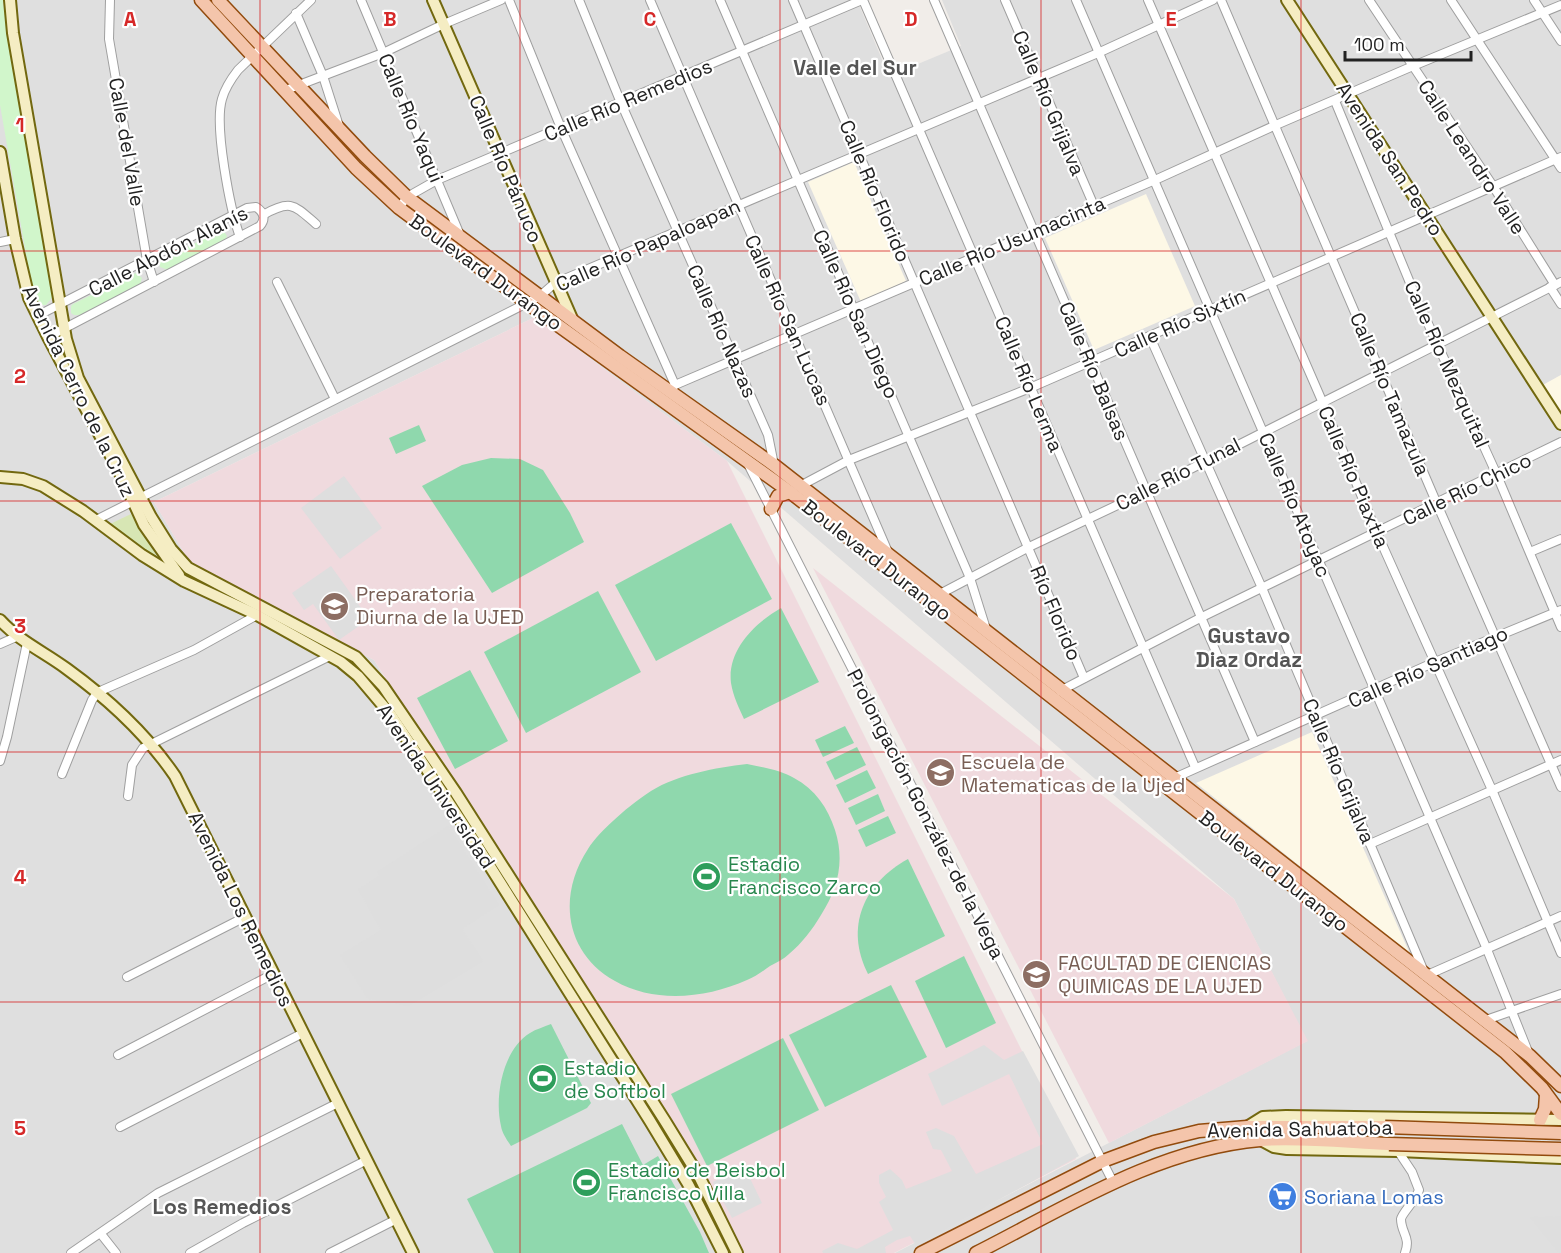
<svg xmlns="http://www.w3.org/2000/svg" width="1561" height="1253" font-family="'Space Grotesk',sans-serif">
<rect width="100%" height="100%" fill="#f1ede9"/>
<path fill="#dfdfdf" d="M0,0H857L889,76L961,46L942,0H1561V375L1543,385L1561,413V1253H895L1307,1041L1234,899L727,461L535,317L154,502L193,568L374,660L735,1253H0Z"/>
<g fill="#f0dade">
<path d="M535,317L727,461L1076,1159L894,1253H742L700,1168L374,660L193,568L154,502Z"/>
<path d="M813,568L1234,899L1308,1041L1109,1143Z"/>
</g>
<g fill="#fdf8e6">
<path d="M854,162L906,281L861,302L808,182Z"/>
<path d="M1146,194L1195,306L1094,350L1045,238Z"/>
<path d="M1561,375V413L1543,385Z"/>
<path d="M1312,732L1410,954L1196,783Z"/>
</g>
<path fill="#d7e6b4" d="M131,514L158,558L157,559L108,525Z"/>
<g fill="#d1f6cb">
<path d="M0,0H3V3L54,295L46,305H40L33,294L0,105Z"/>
<path d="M223,230L227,236L224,242L168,270L160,267L159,263L162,259Z"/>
<path d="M136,273L142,278L140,285L80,315H74L71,313V306L73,304Z"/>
</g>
<g fill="#8fd8ad">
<path d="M419,425L426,441L396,454L389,438Z"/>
<path d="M491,458L520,459L543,470L570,513L584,542L492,593L422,486L462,465Z"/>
<path d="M731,523L772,599L656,661L615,585Z"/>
<path d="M598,591L641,672L526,733L484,652Z"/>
<path d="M781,608L819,682L744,719C739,708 733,696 731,683C727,650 755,623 781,608Z"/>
<path d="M470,670L508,741L455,769L417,698Z"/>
<path d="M845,726L854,743L823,757L815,740Z"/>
<path d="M857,747L866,765L835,780L826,762Z"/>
<path d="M747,764C762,767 780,770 794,778C815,789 828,808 835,830C845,861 838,888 821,915C812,930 802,943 789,954C784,959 777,962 770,966C763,971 755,977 747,980C707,998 655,1004 615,981C565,953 557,896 588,849C600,830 632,803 651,791C679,774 715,768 747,764Z"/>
<path d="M867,770L876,788L845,803L836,785Z"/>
<path d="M878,794L885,811L856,825L848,808Z"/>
<path d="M888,816L896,833L866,847L858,830Z"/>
<path d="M908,859L945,936L868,974C844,927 864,883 908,859Z"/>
<path d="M964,956L996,1023L946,1048L915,981Z"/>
<path d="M891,985L927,1057L825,1107L789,1035Z"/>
<path d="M551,1024L591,1103L587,1108L511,1146C507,1140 502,1133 501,1126C494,1097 503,1049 530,1033C536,1029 544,1027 551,1024Z"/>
<path d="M783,1038L819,1110L707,1166L671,1094Z"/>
<path d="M622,1124L643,1165L658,1156L700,1232L709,1253H494L467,1199Z"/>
</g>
<g fill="#dedede">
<path d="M344,476L382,528L340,559L301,508Z"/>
<path d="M331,566L369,619L339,640L313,604L304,610L292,593Z"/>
<path d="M448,826L499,905L462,929L483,961L408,1006L368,999L340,955L381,930L358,889L379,876L377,872Z"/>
<path d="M984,1045L1004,1060L1023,1051L1079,1156L916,1245L910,1236L897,1240L885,1247L886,1253H823L822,1251L838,1243L857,1249L893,1230L879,1202L886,1197L879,1183V1175L890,1169L902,1180L906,1189L952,1171L941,1150L933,1149L926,1132L936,1128L954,1136L976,1174L1043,1144L1009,1074L942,1106L928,1074Z"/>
<path d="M744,1166L762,1203L732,1218L713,1182Z"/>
<path d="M1561,1216V1253H1559L1530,1217Z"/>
</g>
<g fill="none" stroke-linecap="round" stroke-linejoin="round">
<defs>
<g id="street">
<path d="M110,0L109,39L147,260L154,282"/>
<path d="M361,0L460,235"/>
<path d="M509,0L561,128L675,385L673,387"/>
<path d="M579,0L621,103L768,435L774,465"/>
<path d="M650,0L888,552"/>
<path d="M720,0L970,578L986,629"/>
<path d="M793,0L1084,678"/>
<path d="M863,0L1195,767"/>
<path d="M934,0L1255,742"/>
<path d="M1005,0L1094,206"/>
<path d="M1076,0L1486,947L1529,1054"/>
<path d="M1148,0L1322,401L1377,533L1492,790L1561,953"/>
<path d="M1221,0L1437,504L1561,787"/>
<path d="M1369,0L1493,186L1555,285"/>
<path d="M1451,0L1561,168"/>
<path d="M1534,0L1561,41"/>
<path d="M296,13L323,76L339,126"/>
<path d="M286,90L383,53L444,24L501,0"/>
<path d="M1335,101L1415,295L1496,473L1561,627"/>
<path d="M399,208L407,197L437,180L862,0"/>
<path d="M263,215C291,199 294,205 316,224"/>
<path d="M240,237C230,209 214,126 222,99C225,88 231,79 238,70L311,0"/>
<path d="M0,242L15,239"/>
<path d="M277,282L335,399"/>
<path d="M1550,287L1561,304"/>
<path d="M37,316L247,208L256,207C264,212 266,219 260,226L48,337"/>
<path d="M1150,337L1262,588L1425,974"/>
<path d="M675,385L1155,180L1276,125L1413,66L1561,5"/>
<path d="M748,464L1113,1182"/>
<path d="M800,486L849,460L1030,388L1561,157"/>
<path d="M96,520L527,303L540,296L555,283L1098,53L1213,0"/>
<path d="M1530,552L1561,539"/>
<path d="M938,595L1029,547L1145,492L1561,282"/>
<path d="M0,644L16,637"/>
<path d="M1060,691L1202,617L1561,442"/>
<path d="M0,761L7,737L27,643"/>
<path d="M62,774L92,700L98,692L194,650L257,615"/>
<path d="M1172,779L1435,662L1561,610"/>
<path d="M128,796L132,765L143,748L330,656"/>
<path d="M1370,844L1561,760"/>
<path d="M1425,976L1561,916"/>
<path d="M127,977L245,917"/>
<path d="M1483,1021L1561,994"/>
<path d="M118,1055L273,974"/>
<path d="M120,1127L303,1033"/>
<path d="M1398,1151L1412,1172L1419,1190C1416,1200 1402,1213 1401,1219C1401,1233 1411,1237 1405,1253"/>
<path d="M101,1234L116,1253"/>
<path d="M71,1253L158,1193L338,1103"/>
<path d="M190,1253L243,1223L367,1160"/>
<path d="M330,1253L397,1219"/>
</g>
<g id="secondary">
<path d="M10,0L13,33L66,339L78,378L151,517L171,549L188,568L356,657L383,686L456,793L665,1121L700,1178L737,1253"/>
<path d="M433,0L573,321"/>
<path d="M1287,0L1561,424"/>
<path d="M0,152L15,239L29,298L48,337L122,477L144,525L179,575"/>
<path d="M0,477L23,479L43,486L83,511L142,555L184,581L257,615L341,662L358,676L391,715L476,844L650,1121L688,1184L723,1253"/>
<path d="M0,620C19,641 44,652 67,669C107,698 147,735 175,776L413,1253"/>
<path d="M1247,1127L1263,1117L1286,1116L1561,1120"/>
<path d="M1261,1140L1274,1147L1287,1149L1398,1151L1561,1158"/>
</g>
<g id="primary">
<path d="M201,0L356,168L399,208L527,303L790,492L1505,1052L1542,1088L1561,1114"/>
<path d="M218,0L365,156L407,197L620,356L774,465L1530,1056L1561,1086"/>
<path d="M771,509L778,496L790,492"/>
<path d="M1540,1120L1545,1109L1546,1095"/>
<path d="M921,1253L1103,1161L1154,1142L1199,1131L1247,1127H1385"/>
<path d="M976,1253C1067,1207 1157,1149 1260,1140C1302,1137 1346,1142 1389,1144"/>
</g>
</defs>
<use href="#street" stroke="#9f9f9f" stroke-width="10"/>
<use href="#secondary" stroke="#72680f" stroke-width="14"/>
<use href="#primary" stroke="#924b0d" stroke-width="15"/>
<use href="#street" stroke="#fff" stroke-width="8"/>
<use href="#secondary" stroke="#f5edc3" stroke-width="10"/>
<use href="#primary" stroke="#f4c5ab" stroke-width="12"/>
<defs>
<g id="primary-bridge">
<path d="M1385,1127L1561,1133"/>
<path d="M1389,1144L1561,1149"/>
</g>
</defs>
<use href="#primary-bridge" stroke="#924b0d" stroke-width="15" stroke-linecap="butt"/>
<use href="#primary-bridge" stroke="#f4c5ab" stroke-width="12"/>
</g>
<path fill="none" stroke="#d62828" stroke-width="1.5" stroke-opacity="0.55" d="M260,0V1253M520,0V1253M780,0V1253M1041,0V1253M1301,0V1253M0,251H1561M0,501H1561M0,752H1561M0,1002H1561"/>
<defs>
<symbol id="school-disc" viewBox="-11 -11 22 22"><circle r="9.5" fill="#8d6e63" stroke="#fff"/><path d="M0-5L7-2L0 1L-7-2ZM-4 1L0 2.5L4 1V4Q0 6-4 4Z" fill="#fff"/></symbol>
<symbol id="stadium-disc" viewBox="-11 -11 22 22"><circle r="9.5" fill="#2e9e5b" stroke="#fff"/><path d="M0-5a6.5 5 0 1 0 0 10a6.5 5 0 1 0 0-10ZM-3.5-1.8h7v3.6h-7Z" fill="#fff"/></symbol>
<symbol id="supermarket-disc" viewBox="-11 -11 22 22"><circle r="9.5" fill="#3f7fe0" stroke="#fff"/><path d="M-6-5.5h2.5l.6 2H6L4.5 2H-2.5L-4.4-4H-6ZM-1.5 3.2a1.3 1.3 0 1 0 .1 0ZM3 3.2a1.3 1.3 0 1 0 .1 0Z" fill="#fff"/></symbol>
</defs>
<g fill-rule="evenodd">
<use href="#school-disc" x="318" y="590" width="33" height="33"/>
<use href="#school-disc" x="924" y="756" width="33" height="33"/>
<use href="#stadium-disc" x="690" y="860" width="33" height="33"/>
<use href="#school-disc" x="1020" y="958" width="33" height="33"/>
<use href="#stadium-disc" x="526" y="1062" width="33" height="33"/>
<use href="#stadium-disc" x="570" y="1166" width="33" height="33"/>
<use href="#supermarket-disc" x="1266" y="1180" width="33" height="33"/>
</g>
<g text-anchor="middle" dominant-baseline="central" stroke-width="4.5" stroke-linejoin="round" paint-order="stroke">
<g font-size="20" fill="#222" stroke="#fff">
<text transform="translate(628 100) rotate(-23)">Calle Río Remedios</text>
<text transform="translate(1049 103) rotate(67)">Calle Río Grijalva</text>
<text transform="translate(411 118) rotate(67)">Calle Río Yaqui</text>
<text transform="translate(127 142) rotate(80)">Calle del Valle</text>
<text transform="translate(1472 157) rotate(57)">Calle Leandro Valle</text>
<text transform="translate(1390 159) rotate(57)">Avenida San Pedro</text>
<text transform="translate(506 169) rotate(67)">Calle Río Pánuco</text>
<text transform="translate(875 191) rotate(67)">Calle Río Florido</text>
<text transform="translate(1012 241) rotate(-23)">Calle Río Usumacinta</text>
<text transform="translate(648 245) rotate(-24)">Calle Río Papaloapan</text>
<text transform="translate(168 251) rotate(-27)">Calle Abdón Alanís</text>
<text transform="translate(486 272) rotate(36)">Boulevard Durango</text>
<text transform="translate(856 314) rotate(66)">Calle Río San Diego</text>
<text transform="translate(788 320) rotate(66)">Calle Río San Lucas</text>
<text transform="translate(1180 323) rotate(-24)">Calle Río Sixtín</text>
<text transform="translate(722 331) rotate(66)">Calle Río Nazas</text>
<text transform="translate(1447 364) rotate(66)">Calle Río Mezquital</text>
<text transform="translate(1094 371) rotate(67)">Calle Río Balsas</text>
<text transform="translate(1029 384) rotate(67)">Calle Río Lerma</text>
<text transform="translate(79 391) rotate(64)">Avenida Cerro de la Cruz</text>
<text transform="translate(1390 394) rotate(67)">Calle Río Tamazula</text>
<text transform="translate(1178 474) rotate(-27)">Calle Río Tunal</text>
<text transform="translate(1354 477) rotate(67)">Calle Río Piaxtla</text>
<text transform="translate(1467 489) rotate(-26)">Calle Río Chico</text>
<text transform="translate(1295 505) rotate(67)">Calle Río Atoyac</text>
<text transform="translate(877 560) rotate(38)">Boulevard Durango</text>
<text transform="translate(1056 613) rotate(67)">Río Florido</text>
<text transform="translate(1428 667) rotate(-24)">Calle Río Santiago</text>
<text transform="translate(1339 771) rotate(67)">Calle Río Grijalva</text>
<text transform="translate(436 786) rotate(56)">Avenida Universidad</text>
<text transform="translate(926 814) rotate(63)">Prolongación González de la Vega</text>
<text transform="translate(1274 871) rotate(38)">Boulevard Durango</text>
<text transform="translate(241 909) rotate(64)">Avenida Los Remedios</text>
<text transform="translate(1300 1129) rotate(-1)">Avenida Sahuatoba</text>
</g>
<g font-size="20" fill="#785e54" stroke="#fff" text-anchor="start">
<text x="356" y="594">Preparatoria<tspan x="356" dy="23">Diurna de la UJED</tspan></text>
<text x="961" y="762">Escuela de<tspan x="961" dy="23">Matematicas de la Ujed</tspan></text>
<text x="1058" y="963">FACULTAD DE CIENCIAS<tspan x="1058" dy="23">QUIMICAS DE LA UJED</tspan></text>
</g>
<g font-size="20" fill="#27864d" stroke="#fff" text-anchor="start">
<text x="728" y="864">Estadio<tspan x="728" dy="23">Francisco Zarco</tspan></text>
<text x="564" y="1068">Estadio<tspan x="564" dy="23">de Softbol</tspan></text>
<text x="608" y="1170">Estadio de Beisbol<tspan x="608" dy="23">Francisco Villa</tspan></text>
</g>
<g font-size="20" fill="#366cbe" stroke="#fff" text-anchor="start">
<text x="1304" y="1197">Soriana Lomas</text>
</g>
<g font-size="21" font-weight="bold" fill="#555" stroke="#fff">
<text x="855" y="67">Valle del Sur</text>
<text x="1249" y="635">Gustavo<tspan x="1249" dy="24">Diaz Ordaz</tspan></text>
<text x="222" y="1206">Los Remedios</text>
</g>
</g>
<g font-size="20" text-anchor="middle" font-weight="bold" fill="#d62828" stroke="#fff" stroke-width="4.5" stroke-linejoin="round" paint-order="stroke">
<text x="130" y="26">A</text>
<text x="390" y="26">B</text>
<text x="650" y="26">C</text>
<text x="911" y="26">D</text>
<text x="1171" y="26">E</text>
<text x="20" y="132">1</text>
<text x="20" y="383">2</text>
<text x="20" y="633">3</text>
<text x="20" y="884">4</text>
<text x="20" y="1135">5</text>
</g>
<path d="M1345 51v9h126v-9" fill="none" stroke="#222222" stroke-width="3"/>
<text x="1354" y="51" font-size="18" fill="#222222" stroke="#ffffff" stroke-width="4.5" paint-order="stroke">100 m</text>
</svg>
